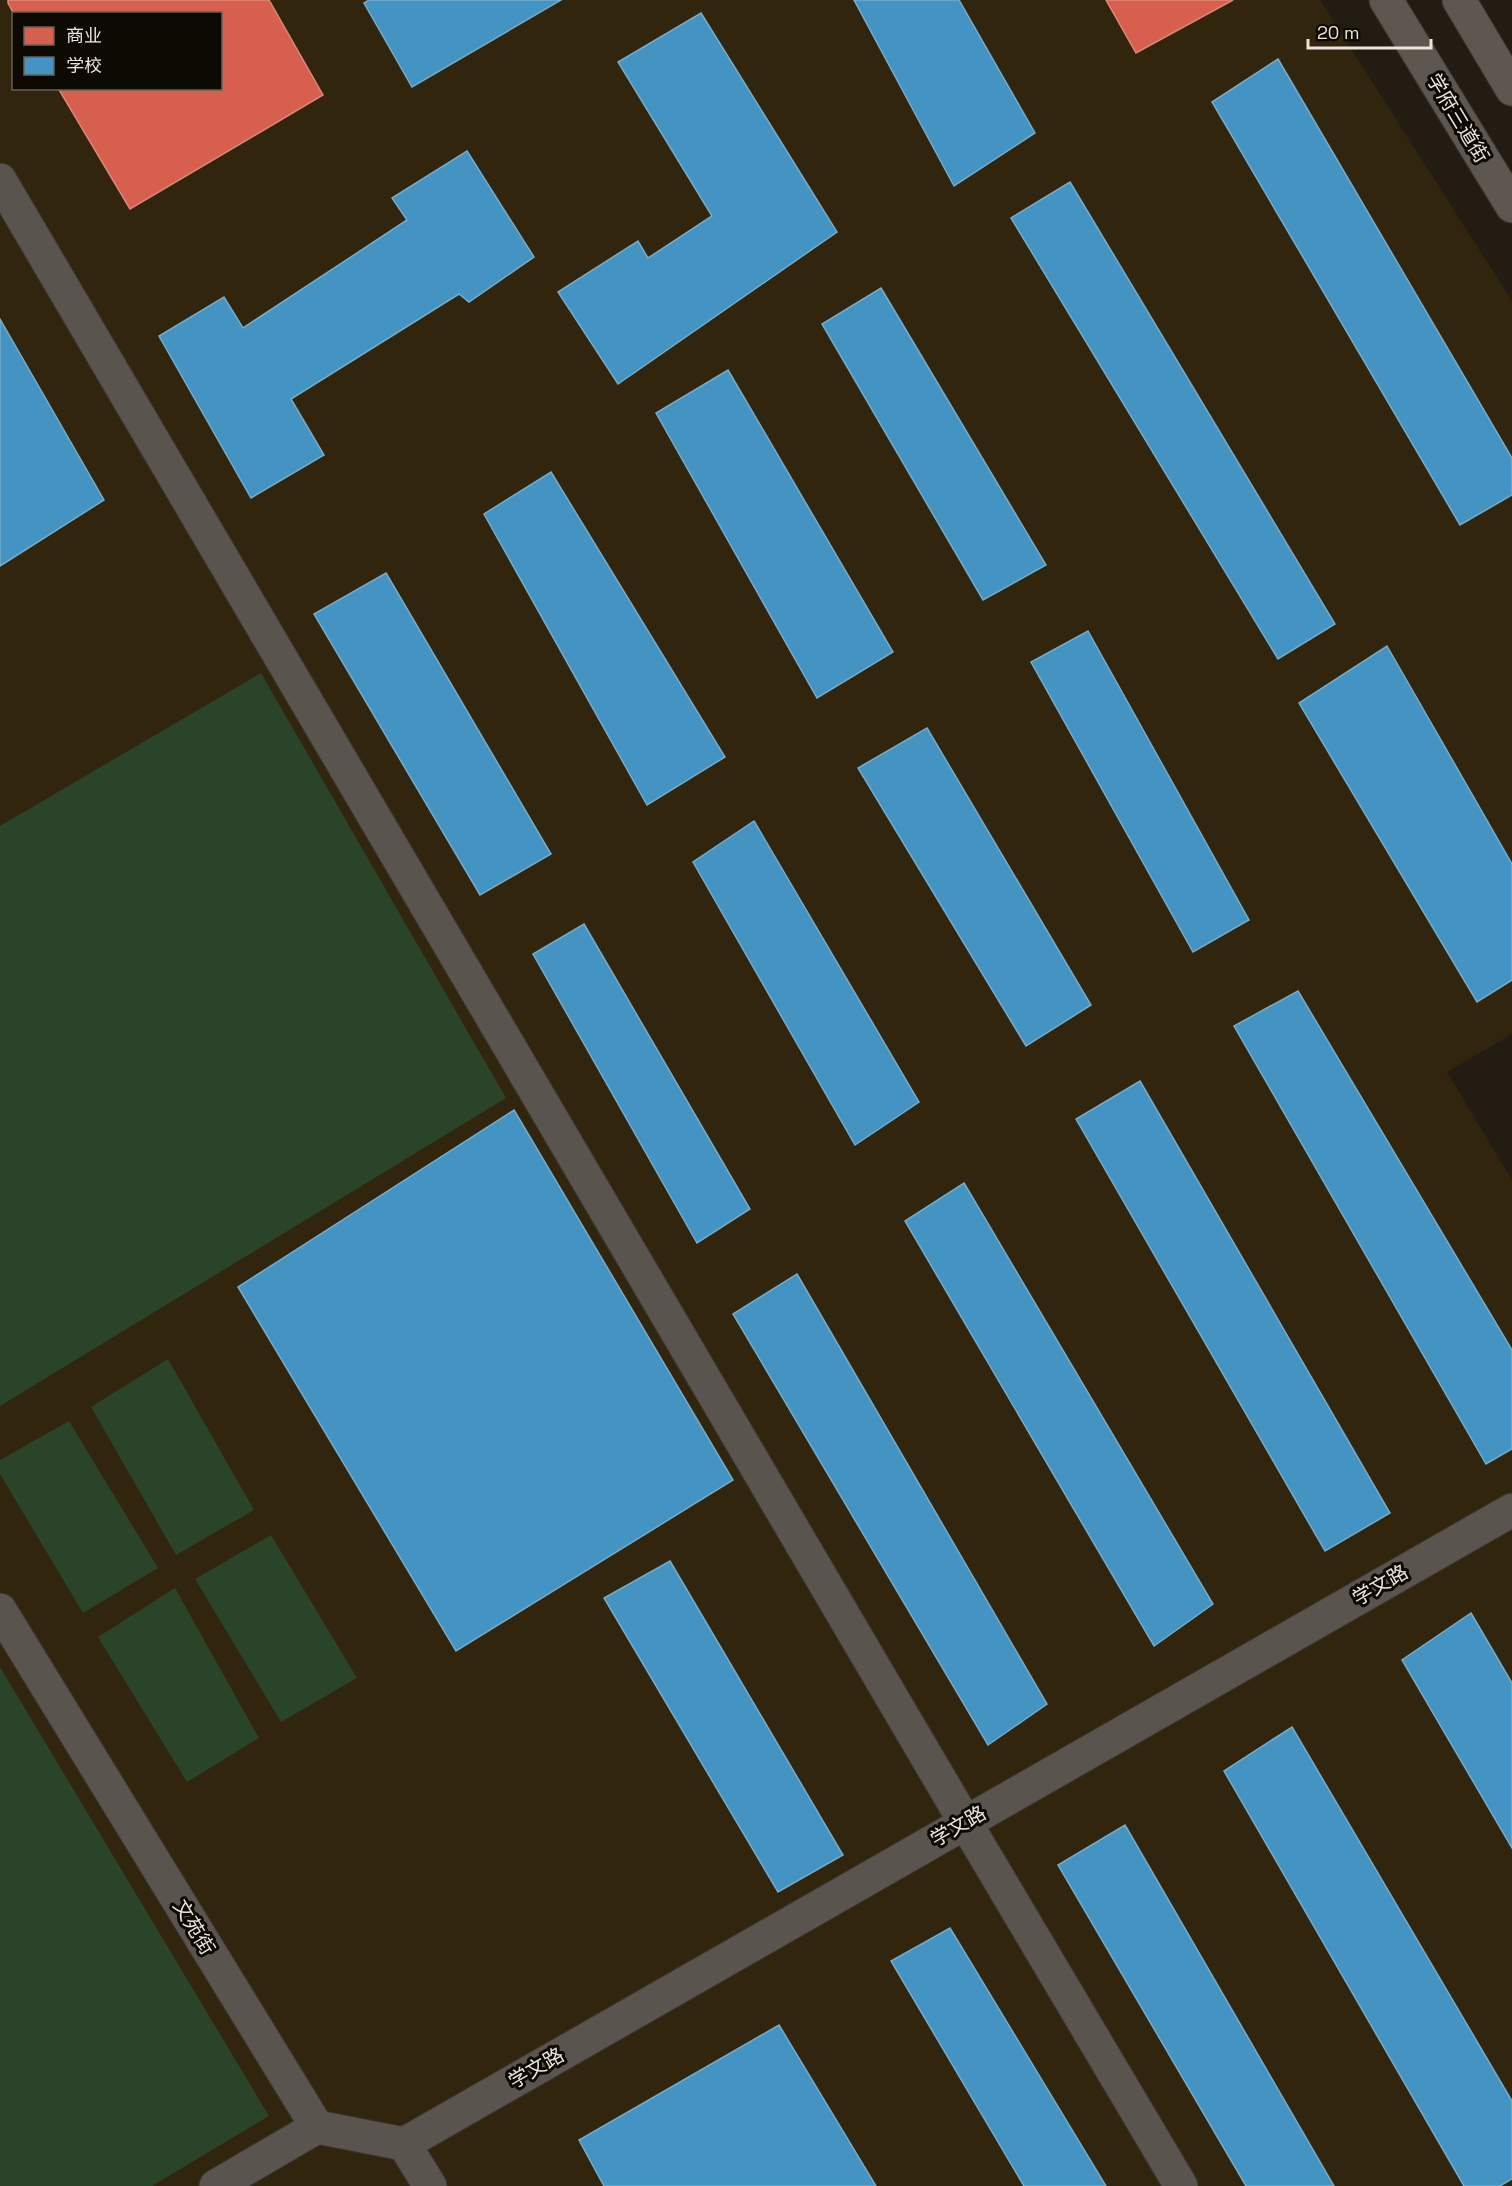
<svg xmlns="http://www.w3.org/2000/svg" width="1512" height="2186" font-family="'Space Grotesk','Noto Sans SC',sans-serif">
<rect width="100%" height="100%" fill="#221c12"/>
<path fill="#31250d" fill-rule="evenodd" d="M0,0H1320L1512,301V1034L1447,1072L1512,1180V2186H0ZM14,14H220V88H14Z"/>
<g fill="#2a442a">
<path d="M261,673L506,1098L0,1406V826Z"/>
<path d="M168,1359L254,1510L176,1555L91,1407Z"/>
<path d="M69,1421L158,1568L83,1613L0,1474V1460Z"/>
<path d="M271,1535L357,1678L281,1722L195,1579Z"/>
<path d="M175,1588L259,1738L187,1782L98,1637Z"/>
<path d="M0,1667L269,2116L152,2186H0Z"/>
</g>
<g fill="#d6604d" stroke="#d87" stroke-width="1.5">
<path d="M8,0H269L323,95L130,209L58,88H220V14H14L8,3Z"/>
<path d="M1106,0H1233L1136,53Z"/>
</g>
<g fill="#4393c3" stroke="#76acca" stroke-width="1.5">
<path d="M369,0H561L412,87L364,3Z"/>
<path d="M854,0H959L1035,133L954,186Z"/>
<path d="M701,13L837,232L618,384L558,292L638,241L648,258L712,216L618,62Z"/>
<path d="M1278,59L1512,458V495L1460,525L1212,102Z"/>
<path d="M467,151L534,257L469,302L459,294L291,399L324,455L251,498L159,336L224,297L243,328L407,220L392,198Z"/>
<path d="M1070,182L1335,624L1278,659L1011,218Z"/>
<path d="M881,288L1046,565L983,600L822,324Z"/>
<path d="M0,319L104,500L0,566Z"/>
<path d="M728,370L893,652L817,698L656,413Z"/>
<path d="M551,472L725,757L647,805L484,514Z"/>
<path d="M386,573L551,854L480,895L314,614Z"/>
<path d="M1088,631L1249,920L1193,952L1031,662Z"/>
<path d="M1387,646L1512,864V980L1477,1002L1299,703Z"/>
<path d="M927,728L1091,1005L1026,1046L858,768Z"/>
<path d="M754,821L919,1102L855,1145L693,862Z"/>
<path d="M584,924L750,1209L697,1243L533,954Z"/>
<path d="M1298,991L1512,1350V1449L1486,1464L1234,1026Z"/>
<path d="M1140,1081L1390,1513L1325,1551L1076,1119Z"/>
<path d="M514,1110L733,1480L456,1651L238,1287Z"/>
<path d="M964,1183L1213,1604L1154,1646L905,1221Z"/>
<path d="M797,1274L1047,1704L988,1745L733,1314Z"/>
<path d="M670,1561L843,1855L778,1892L604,1598Z"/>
<path d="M1471,1613L1512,1683V1848L1402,1660Z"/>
<path d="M1292,1727L1512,2101V2179L1500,2186H1464L1224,1771Z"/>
<path d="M1125,1825L1334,2186H1246L1058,1865Z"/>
<path d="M950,1928L1106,2186H1024L891,1961Z"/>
<path d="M779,2025L876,2186H604L579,2140Z"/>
</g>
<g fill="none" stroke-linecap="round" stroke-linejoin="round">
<defs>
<g id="minor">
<path d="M0,180L965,1822L1181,2186"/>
<path d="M0,1610L317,2127L404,2144L430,2186"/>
<path d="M404,2144L1512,1510"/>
<path d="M216,2186L317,2127"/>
</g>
<g id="major">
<path d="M1386,0L1512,206"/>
<path d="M1459,0L1512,89"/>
</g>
</defs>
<use href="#minor" stroke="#3c3730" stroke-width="35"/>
<use href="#major" stroke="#3c3730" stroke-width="35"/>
<use href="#minor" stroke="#59544d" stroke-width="33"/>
<use href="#major" stroke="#5e574f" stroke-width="33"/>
</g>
<g text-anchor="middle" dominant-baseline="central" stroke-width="6" stroke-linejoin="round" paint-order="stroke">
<g font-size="20" fill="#ece6da" stroke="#0d0903">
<text transform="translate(1458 118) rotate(59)">学府三道街</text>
<text transform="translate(1380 1585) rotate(-30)">学文路</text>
<text transform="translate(958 1826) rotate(-30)">学文路</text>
<text transform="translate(194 1927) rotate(59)">文苑街</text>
<text transform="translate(536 2068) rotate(-30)">学文路</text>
</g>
</g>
<rect x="12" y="12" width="210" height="78" fill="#0d0903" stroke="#666159" stroke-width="1.5"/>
<rect x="24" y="27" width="30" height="18" fill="#d6604d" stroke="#666159" stroke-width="1.5"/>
<text x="66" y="42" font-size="18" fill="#ece6da">商业</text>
<rect x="24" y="57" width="30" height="18" fill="#4393c3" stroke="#666159" stroke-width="1.5"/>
<text x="66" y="72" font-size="18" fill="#ece6da">学校</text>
<path d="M1308 39v9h123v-9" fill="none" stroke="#ece6da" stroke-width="3"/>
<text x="1317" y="39" font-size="18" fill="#ece6da" stroke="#0d0903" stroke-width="4.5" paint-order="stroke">20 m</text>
</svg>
